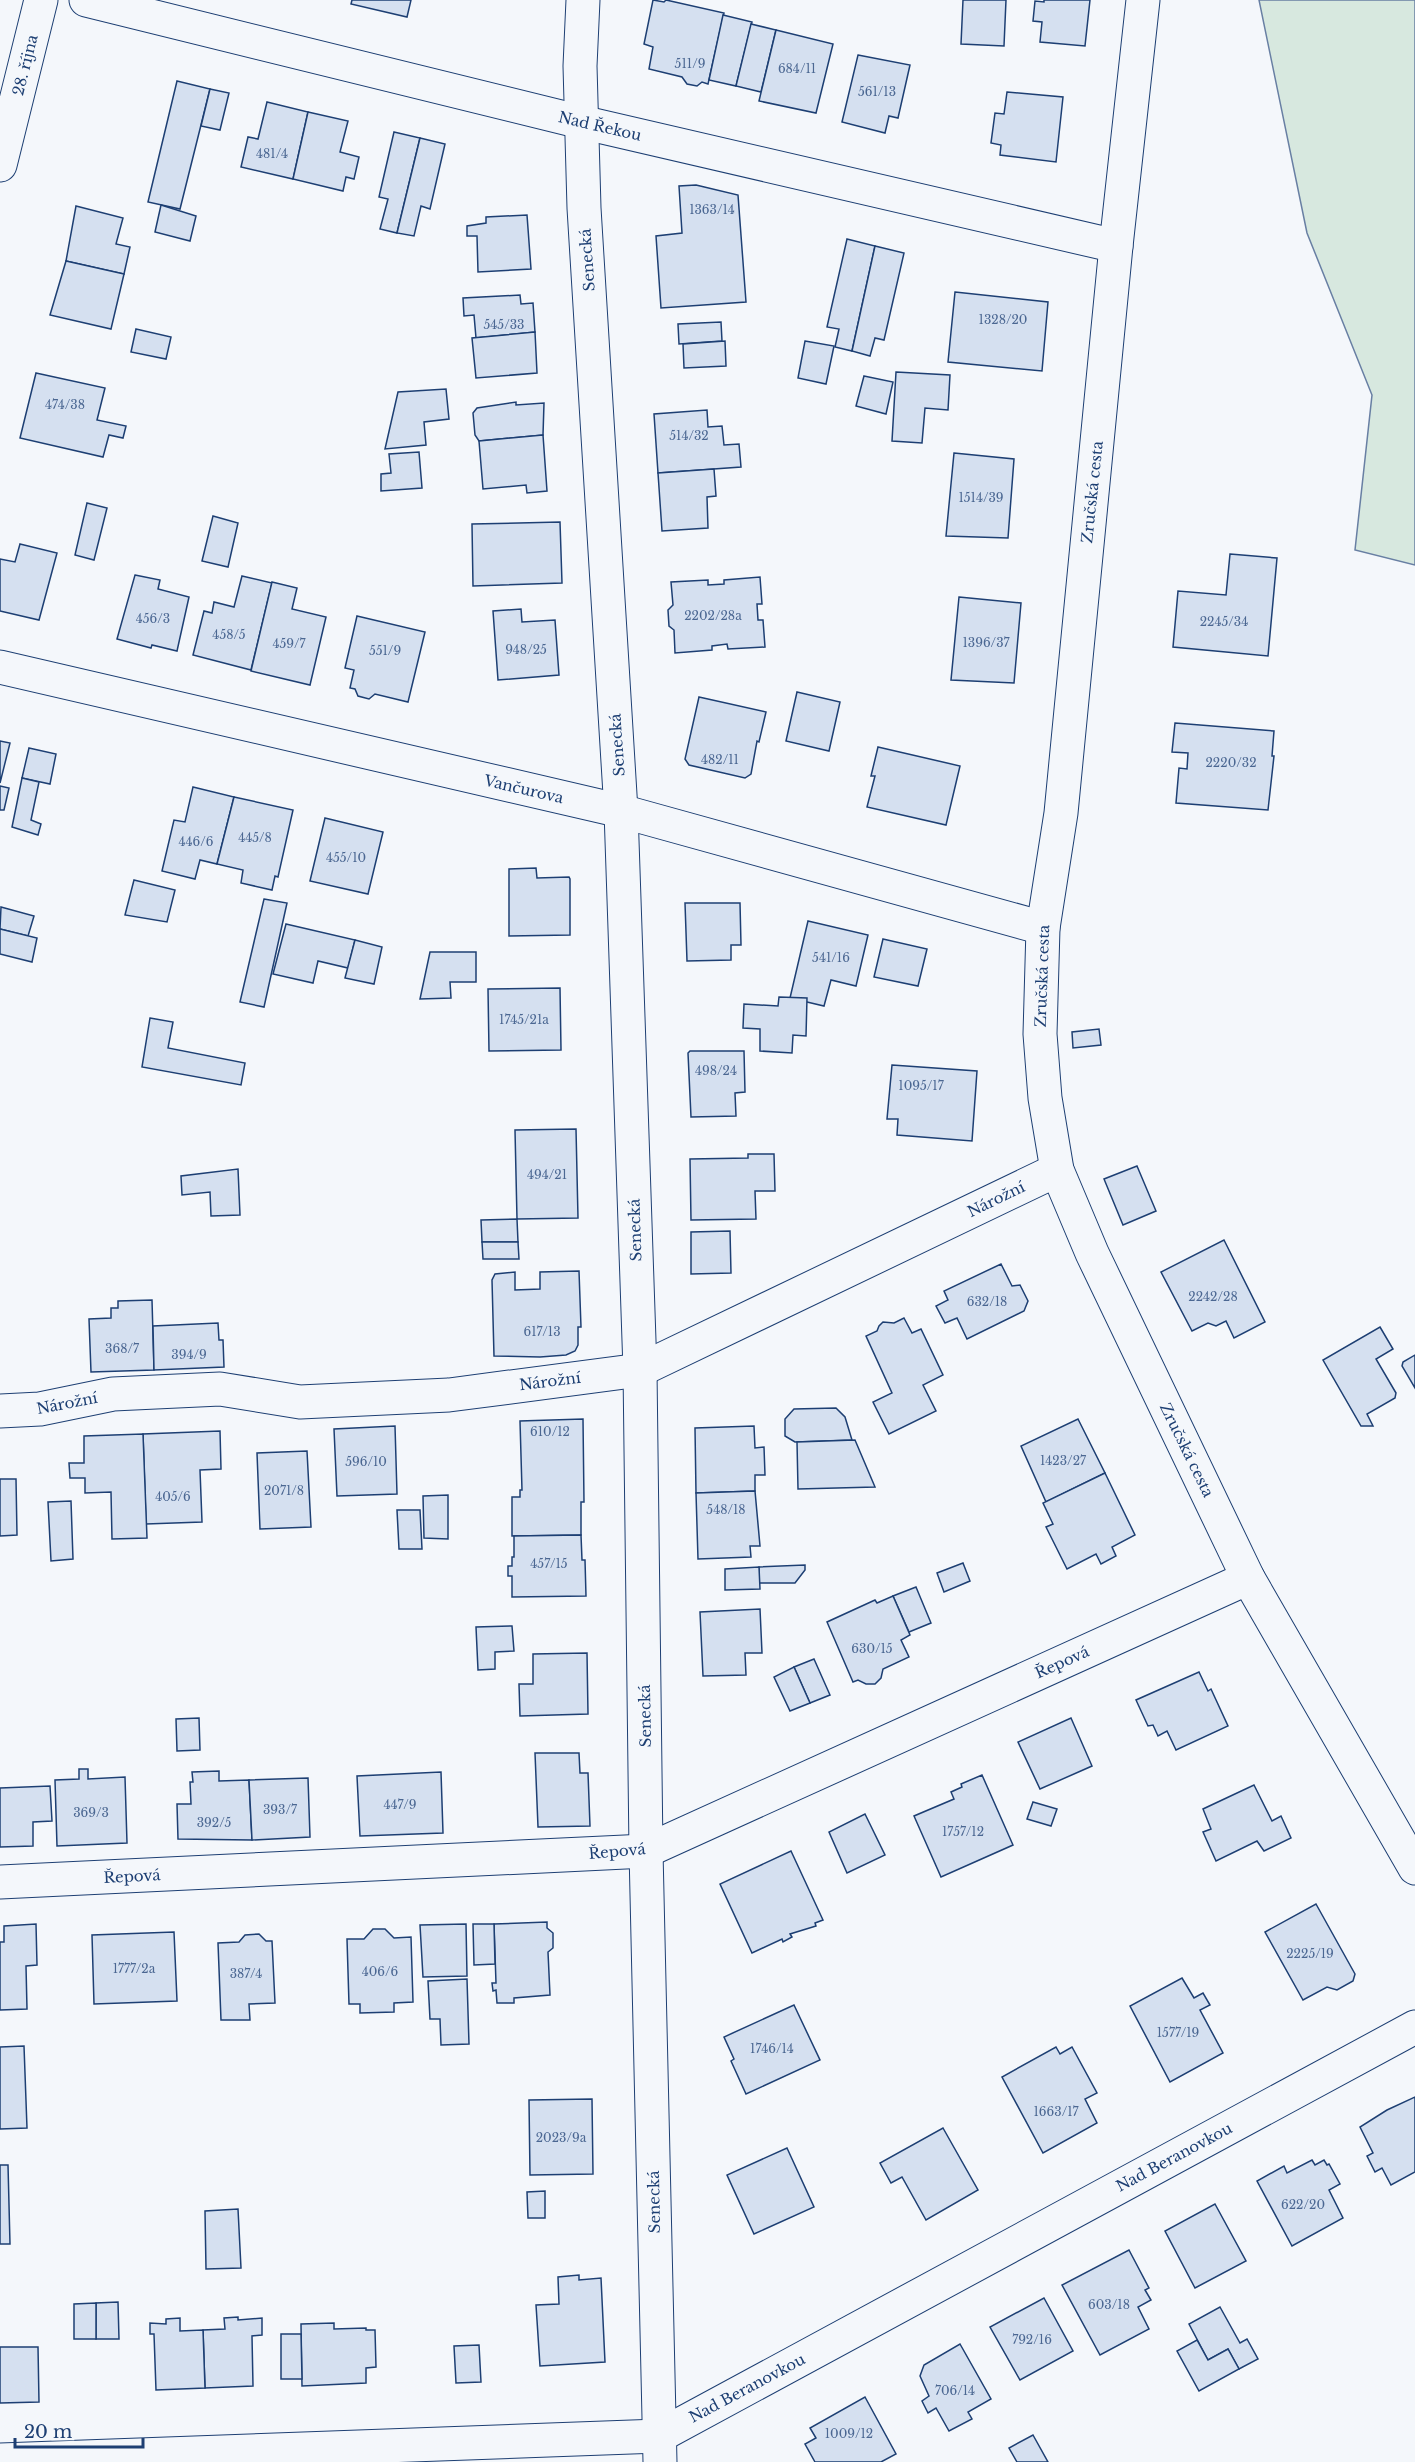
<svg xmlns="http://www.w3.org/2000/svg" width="1415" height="2462" font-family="'Libre Baskerville',serif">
<rect width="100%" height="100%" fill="#f4f7fb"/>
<path fill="#d7e8df" stroke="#687fa3" stroke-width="1.5" d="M1259,0H1415V565L1355,550L1372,395L1307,233Z"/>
<g fill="#d5e0f0" stroke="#1d3f73" stroke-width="1.5">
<path d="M352,0H411L407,17L351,4Z"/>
<path d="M653,0L664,2L666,0L724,13L708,84L702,82L697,86L687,84L682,77L649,69L653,47L644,44Z"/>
<path d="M963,0H1006L1004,46L961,44Z"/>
<path d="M1044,0H1090L1085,46L1040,42L1042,22L1033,21L1035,1L1044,2Z"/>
<path d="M723,15L752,22L736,86L709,80Z"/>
<path d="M751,24L776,30L761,92L736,86Z"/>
<path d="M776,30L833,44L816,113L759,101Z"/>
<path d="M858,55L910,65L898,118L889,116L885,133L842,122Z"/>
<path d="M177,81L210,89L180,209L148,202Z"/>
<path d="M210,89L229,93L220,130L201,126Z"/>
<path d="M1007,92L1063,97L1056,162L1000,155L1001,145L991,143L995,113L1004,114Z"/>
<path d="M267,102L308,112L293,179L241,167L248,137L258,139Z"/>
<path d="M308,112L348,121L340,152L359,157L354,179L346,177L343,191L293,179Z"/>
<path d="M394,132L420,138L397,233L380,229L388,199L379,197Z"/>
<path d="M420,138L445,144L430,209L421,206L414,236L397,233Z"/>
<path d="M696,185L738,195L746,302L661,308L656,236L682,233L679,186Z"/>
<path d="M161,205L196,216L190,241L155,232Z"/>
<path d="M76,206L123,218L116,244L130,247L124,274L66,261Z"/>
<path d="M527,215L531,269L478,272L477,236H467V226L486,223V217Z"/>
<path d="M847,239L875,246L852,351L835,347L839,329L827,327Z"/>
<path d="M875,246L904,253L884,340L875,338L870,356L852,351Z"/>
<path d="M66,261L124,274L111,329L50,315Z"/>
<path d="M955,292L1048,302L1042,371L948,362Z"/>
<path d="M520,295L521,304L533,303L535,332L476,338L474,315L464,316L463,298Z"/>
<path d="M721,322L722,341L679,344L678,324Z"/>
<path d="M136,329L171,337L166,359L131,352Z"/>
<path d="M535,332L537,373L476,378L472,338Z"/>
<path d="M725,341L726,366L684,368L683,344Z"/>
<path d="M805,341L834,346L826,384L798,378Z"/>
<path d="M896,372L950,375L948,410L925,408L922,443L892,441Z"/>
<path d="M36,373L105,388L97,420L126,426L123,438L109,435L103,457L20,438Z"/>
<path d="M864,376L893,382L886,414L856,406Z"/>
<path d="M446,389L449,419L424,422L426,445L385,449L398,392Z"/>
<path d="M516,402V405L544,403L543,435L479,441L475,435L473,413L477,408Z"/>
<path d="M707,410L708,427L722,426L724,445L739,444L741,467L658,473L654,414Z"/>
<path d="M543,435L547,491L527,493L526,485L483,489L479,441Z"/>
<path d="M419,452L422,488L381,491V474L391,473L389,454Z"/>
<path d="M954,453L1014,459L1008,538L946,536Z"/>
<path d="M714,469L716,496L707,497L708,528L662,531L658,473Z"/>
<path d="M87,503L107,508L94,560L75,555Z"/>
<path d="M213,516L238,523L228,567L202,561Z"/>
<path d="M560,522L562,583L473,586L472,524Z"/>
<path d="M20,544L57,553L39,620L0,611V559L15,562Z"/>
<path d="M1230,554L1277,558L1268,656L1173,647L1178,591L1226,595Z"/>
<path d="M135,575L160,580L158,589L189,597L177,651L152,645L151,648L117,639Z"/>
<path d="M242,576L272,583L251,670L193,655L204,611L212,613L214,602L234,607Z"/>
<path d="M760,577L762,604H757L758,620H763L765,647L728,649L727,644L712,646V650L675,653L674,630L669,626L668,610L673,605L671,582L708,580V585L724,584V580Z"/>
<path d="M272,582L297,588L292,609L326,617L310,685L251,671Z"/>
<path d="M959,597L1021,603L1014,683L951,680Z"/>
<path d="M521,609L522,622L555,620L559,675L498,680L493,611Z"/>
<path d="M357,616L425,632L408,702L375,694L369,699L358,696L355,689L350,688L354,670L345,668Z"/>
<path d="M797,692L840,702L829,751L786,741Z"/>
<path d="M699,697L766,712L759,742L757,741L751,774L745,778L689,765L685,759Z"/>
<path d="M1175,723L1274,731L1272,756H1274L1268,810L1176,803L1179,768L1187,769L1188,753L1172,752Z"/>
<path d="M0,741L10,743L0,783Z"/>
<path d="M878,747L960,766L946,825L867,807L875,776H871Z"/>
<path d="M29,748L56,754L50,784L22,778Z"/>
<path d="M22,778L39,782L31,820L41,824L38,835L12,827Z"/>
<path d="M0,786L9,788L4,810H0Z"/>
<path d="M193,787L234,797L217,864L200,860L195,879L162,871L174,820L185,822Z"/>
<path d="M234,797L293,810L278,877L275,876L272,890L241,883L243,870L217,864Z"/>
<path d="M325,818L383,832L368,894L310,881Z"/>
<path d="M536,868L537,878L569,877L570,879V935L509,936V869Z"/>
<path d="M134,880L175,890L167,922L125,915Z"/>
<path d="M264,899L287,903L264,1007L240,1002Z"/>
<path d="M685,903H740L741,945H731V960L687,961Z"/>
<path d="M1,907L34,916L28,936L0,929Z"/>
<path d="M808,921L868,935L856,986L831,980L824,1006L790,998Z"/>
<path d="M286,924L355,940L348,968L318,961L313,983L273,974Z"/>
<path d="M0,929L37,938L32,962L0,954Z"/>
<path d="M883,939L927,949L918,986L874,977Z"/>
<path d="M355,940L382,947L374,984L345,978Z"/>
<path d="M430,952H476V982H450L451,998L420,999Z"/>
<path d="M560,988L561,1050L489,1051L488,989Z"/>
<path d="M779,997L807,998L806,1036L793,1035L792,1053L760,1051V1029L743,1028L744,1004L778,1006Z"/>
<path d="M150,1018L173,1022L168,1048L245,1063L241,1085L142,1067Z"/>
<path d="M1099,1029L1101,1045L1073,1048L1072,1032Z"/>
<path d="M690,1051H744L745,1092L735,1093L736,1116L691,1117L688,1053Z"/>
<path d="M892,1065L977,1071L972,1141L897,1135L898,1119H887Z"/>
<path d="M576,1129L578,1218L517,1219L515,1130Z"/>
<path d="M748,1154H774L775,1191H755L756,1219L691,1220L690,1159L748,1158Z"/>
<path d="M1137,1166L1156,1211L1123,1225L1104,1179Z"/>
<path d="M238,1169L240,1215L211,1216L210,1192L182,1195L181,1176Z"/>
<path d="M517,1219L518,1242H482L481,1220Z"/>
<path d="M730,1231L731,1273L691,1274V1232Z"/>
<path d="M1224,1240L1265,1322L1234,1338L1226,1321L1216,1326L1208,1323L1192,1331L1161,1272Z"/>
<path d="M482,1242H518L519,1259H483Z"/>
<path d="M1001,1264L1012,1286L1020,1285L1028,1301L1024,1311L967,1339L957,1318L945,1323L936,1306L948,1300L944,1291Z"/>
<path d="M579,1271L581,1327H578V1345L575,1351L566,1355L540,1357L494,1356L492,1280L495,1274L515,1272V1290L540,1289V1272Z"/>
<path d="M152,1300L154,1370L91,1372L89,1319L111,1318V1308H118V1301Z"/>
<path d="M904,1318L912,1333L921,1329L943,1375L923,1385L936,1411L889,1434L873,1402L892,1393L866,1336L877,1331L879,1326L883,1322L894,1323Z"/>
<path d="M218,1323L219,1340H223L224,1367L154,1370L153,1326Z"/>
<path d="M1380,1327L1393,1349L1376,1359L1396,1393L1395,1398L1367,1414L1373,1426H1361L1323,1360Z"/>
<path d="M1415,1355V1388L1402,1366L1403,1362Z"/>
<path d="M836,1408L845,1417L852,1440L795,1442L785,1436V1419L794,1409Z"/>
<path d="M583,1419L584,1502H581V1535L512,1536V1497H520V1490H522L520,1421Z"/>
<path d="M1078,1419L1105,1473L1046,1502L1021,1446Z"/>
<path d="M395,1426L397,1494L337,1496L334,1429Z"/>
<path d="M754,1426L755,1448L764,1447L765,1475H755V1491L696,1493L695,1428Z"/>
<path d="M220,1431L221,1469L200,1470L202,1522L146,1524L143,1434Z"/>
<path d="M143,1434L147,1538L112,1539L111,1492L85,1493V1478H70L69,1463H84V1436Z"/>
<path d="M855,1440L875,1487L798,1489L797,1442Z"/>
<path d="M307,1451L311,1527L260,1529L257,1453Z"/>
<path d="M1105,1473L1135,1535L1112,1547L1116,1556L1101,1564L1096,1554L1067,1569L1046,1527L1053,1524L1043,1503Z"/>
<path d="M0,1479H16L17,1535L0,1536Z"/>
<path d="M755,1491L760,1546H750L751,1557L698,1559L696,1493Z"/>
<path d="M448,1495V1539L424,1538L423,1496Z"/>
<path d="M71,1501L73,1559L51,1561L48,1502Z"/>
<path d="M397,1510H420L422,1549H399Z"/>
<path d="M581,1535L582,1560H585L586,1596L512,1597V1576H508V1566H512V1557H514V1536Z"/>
<path d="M963,1563L970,1581L944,1592L937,1573Z"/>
<path d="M805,1565V1570L795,1583H759V1567Z"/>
<path d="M759,1567L760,1589L725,1590V1569Z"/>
<path d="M916,1587L931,1623L909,1632L893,1596Z"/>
<path d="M893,1596L910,1635L901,1640L909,1657L883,1669L881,1678L875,1684H866L858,1680L853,1682L827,1622L875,1600L877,1603Z"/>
<path d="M760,1609L762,1653H745L746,1675L703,1676L700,1612Z"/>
<path d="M512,1626L514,1651L495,1652V1669L478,1670L476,1627Z"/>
<path d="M587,1653L588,1714L520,1716L519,1684H533V1654Z"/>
<path d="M814,1659L830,1695L810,1703L794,1667Z"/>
<path d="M794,1667L810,1703L790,1711L774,1677Z"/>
<path d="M1199,1672L1208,1691L1211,1689L1228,1726L1176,1750L1167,1731L1158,1736L1153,1725L1148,1726L1136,1700Z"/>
<path d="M199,1718L200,1750L177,1751L176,1719Z"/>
<path d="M1071,1718L1092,1766L1040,1789L1018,1742Z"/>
<path d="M535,1753H579L580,1773H588L590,1826L538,1827Z"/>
<path d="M79,1769H88V1779L125,1777L127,1843L57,1846L55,1780L79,1779Z"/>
<path d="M219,1771V1781L249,1780L252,1840L178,1839L177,1804H191L190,1782H193L192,1772Z"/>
<path d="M441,1772L443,1833L360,1836L357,1776Z"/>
<path d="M982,1775L1013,1845L941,1877L914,1816L954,1799L951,1792L962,1787L961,1784Z"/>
<path d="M308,1778L310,1837L252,1840L249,1780Z"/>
<path d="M1254,1785L1272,1821L1281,1816L1291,1838L1264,1851L1257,1841L1216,1861L1203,1832L1211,1829L1203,1809Z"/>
<path d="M50,1786L52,1821L33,1822V1846L0,1847V1788Z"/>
<path d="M1033,1802L1057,1809L1051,1826L1027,1819Z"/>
<path d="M865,1814L885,1855L847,1873L829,1832Z"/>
<path d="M791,1851L823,1920L815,1923L816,1926L790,1934L792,1937L783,1942L782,1939L752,1953L720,1884Z"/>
<path d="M1316,1904L1355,1974L1353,1981L1337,1990L1327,1987L1303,2000L1265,1932Z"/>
<path d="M547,1922V1928L553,1933V1948L548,1952L550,1995L514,1998V2003H497L496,1990L493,1991L492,1983H496L494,1924Z"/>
<path d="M36,1924L37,1965L26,1966L27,2009L0,2010V1942H4V1926Z"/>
<path d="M466,1924L467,1976L423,1977L420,1925Z"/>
<path d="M473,1924H494L495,1964L474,1965Z"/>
<path d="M373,1929H385L394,1938L411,1937L413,2002L394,2003V2012L360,2013V2004H349L347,1939H364Z"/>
<path d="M174,1932L177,2001L94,2004L92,1935Z"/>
<path d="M259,1934L266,1941H272L275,2003L249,2004L250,2020H221L218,1943L239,1942L245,1935Z"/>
<path d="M1182,1978L1194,1998L1203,1993L1210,2005L1200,2010L1223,2053L1170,2082L1130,2006Z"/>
<path d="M467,1979L469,2044L441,2045L440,2019H430L428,1981Z"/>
<path d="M794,2005L820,2060L746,2094L731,2061L734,2059L724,2037Z"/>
<path d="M24,2046L27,2128L0,2129V2047Z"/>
<path d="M1056,2047L1060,2054L1072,2047L1097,2093L1085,2099L1097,2123L1043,2153L1002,2077Z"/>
<path d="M1415,2097V2172L1391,2185L1382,2168L1375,2172L1367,2156L1373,2153L1360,2127L1387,2110Z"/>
<path d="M592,2099L593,2174L530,2175L529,2100Z"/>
<path d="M943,2128L978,2190L926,2220L902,2177L891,2183L880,2163Z"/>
<path d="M787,2148L814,2207L754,2234L727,2175Z"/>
<path d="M1312,2160L1315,2165L1324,2160L1327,2165L1329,2164L1340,2184L1329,2190L1343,2218L1292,2246L1257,2181L1284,2166L1287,2173Z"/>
<path d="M0,2165H8L10,2244H0Z"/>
<path d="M545,2191V2218H528L527,2192Z"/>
<path d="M1215,2204L1246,2261L1195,2288L1165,2231Z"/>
<path d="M238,2209L241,2268L206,2269L205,2211Z"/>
<path d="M1129,2250L1149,2288L1145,2290L1151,2300L1138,2307L1149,2329L1100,2355L1062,2285Z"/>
<path d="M579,2275V2280L601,2278L605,2362L540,2366L536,2305L559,2304L558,2277Z"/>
<path d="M1044,2298L1073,2351L1020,2380L990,2327Z"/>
<path d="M118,2302L119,2339H96V2303Z"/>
<path d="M96,2303V2339H74V2304Z"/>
<path d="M1220,2307L1240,2343L1247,2339L1258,2359L1239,2369L1228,2349L1208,2360L1189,2324Z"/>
<path d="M238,2317V2320L262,2318V2335L252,2336L253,2386L205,2388L203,2330L225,2329L224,2318Z"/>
<path d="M180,2318V2331L203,2330L205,2388L156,2390L154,2334H150V2323L166,2324V2319Z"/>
<path d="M334,2323V2329L366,2328V2330H375L376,2367L366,2368V2383L302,2386L301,2324Z"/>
<path d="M281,2334H301L302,2379H281Z"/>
<path d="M1197,2340L1208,2360L1228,2349L1239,2369L1199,2391L1177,2351Z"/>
<path d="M960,2344L991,2399L968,2412L972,2419L949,2431L936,2408L928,2413L922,2401L929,2396L920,2376L924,2365Z"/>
<path d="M479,2345L481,2382L456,2383L454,2346Z"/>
<path d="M0,2347H38L39,2402L0,2403Z"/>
<path d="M865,2397L896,2454L881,2462H815L805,2444L816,2438L810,2428Z"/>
<path d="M1033,2435L1048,2462H1017L1009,2448Z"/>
</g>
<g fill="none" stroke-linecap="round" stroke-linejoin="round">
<defs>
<g id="street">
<path d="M86,0L581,122L1116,246"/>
<path d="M583,0L580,66L584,208L621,811L640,1370L646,1851L660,2462"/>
<path d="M1143,0L1116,246L1061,813L1043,928L1040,1034L1045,1098L1057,1170L1092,1253L1248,1578L1415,1868"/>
<path d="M0,667L621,811L1043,928"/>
<path d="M0,1411L40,1409L113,1394L220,1389L300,1402L449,1395L640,1370L1057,1170"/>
<path d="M0,1882L646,1851L1248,1578"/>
<path d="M0,2460L659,2436L1415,2027"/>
</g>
<path id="secondary" d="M0,165L41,0"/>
</defs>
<use href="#street" stroke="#1d3f73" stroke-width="35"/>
<use href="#secondary" stroke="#1d3f73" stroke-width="35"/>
<use href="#street" stroke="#f4f7fb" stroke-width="33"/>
<use href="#secondary" stroke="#f4f7fb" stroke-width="33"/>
</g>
<g text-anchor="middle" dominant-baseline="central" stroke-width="4.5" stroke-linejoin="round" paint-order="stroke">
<g font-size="12" fill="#4b6792">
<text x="690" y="63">511/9</text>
<text x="797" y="68">684/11</text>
<text x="877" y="91">561/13</text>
<text x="272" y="153">481/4</text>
<text x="712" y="209">1363/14</text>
<text x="1003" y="319">1328/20</text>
<text x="504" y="324">545/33</text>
<text x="65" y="404">474/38</text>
<text x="689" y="435">514/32</text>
<text x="981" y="497">1514/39</text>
<text x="713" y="615">2202/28a</text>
<text x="153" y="618">456/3</text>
<text x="1224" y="621">2245/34</text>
<text x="229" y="634">458/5</text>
<text x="986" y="642">1396/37</text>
<text x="289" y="643">459/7</text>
<text x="526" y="649">948/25</text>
<text x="385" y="650">551/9</text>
<text x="720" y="759">482/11</text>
<text x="1231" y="762">2220/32</text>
<text x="255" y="837">445/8</text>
<text x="196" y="841">446/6</text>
<text x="346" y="857">455/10</text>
<text x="831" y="957">541/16</text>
<text x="524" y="1019">1745/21a</text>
<text x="716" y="1070">498/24</text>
<text x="921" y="1085">1095/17</text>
<text x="547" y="1174">494/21</text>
<text x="1213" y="1296">2242/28</text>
<text x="987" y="1301">632/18</text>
<text x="542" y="1331">617/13</text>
<text x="122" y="1348">368/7</text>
<text x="189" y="1354">394/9</text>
<text x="550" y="1431">610/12</text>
<text x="1063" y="1460">1423/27</text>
<text x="366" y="1461">596/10</text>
<text x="284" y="1490">2071/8</text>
<text x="173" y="1496">405/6</text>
<text x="726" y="1509">548/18</text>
<text x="549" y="1563">457/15</text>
<text x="872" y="1648">630/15</text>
<text x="400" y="1804">447/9</text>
<text x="280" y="1809">393/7</text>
<text x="91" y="1812">369/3</text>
<text x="214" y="1822">392/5</text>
<text x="963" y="1831">1757/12</text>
<text x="1310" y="1953">2225/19</text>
<text x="134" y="1968">1777/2a</text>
<text x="380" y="1971">406/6</text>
<text x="246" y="1973">387/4</text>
<text x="1178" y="2032">1577/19</text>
<text x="772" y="2048">1746/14</text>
<text x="1056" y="2111">1663/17</text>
<text x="561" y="2137">2023/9a</text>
<text x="1303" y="2204">622/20</text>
<text x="1109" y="2304">603/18</text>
<text x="1032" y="2339">792/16</text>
<text x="955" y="2390">706/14</text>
<text x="849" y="2433">1009/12</text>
</g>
<g font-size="15" fill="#1d3f73" stroke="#f4f7fb">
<text transform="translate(25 65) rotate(-76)">28. října</text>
<text transform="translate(600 126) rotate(13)">Nad Řekou</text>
<text transform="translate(587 260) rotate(-94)">Senecká</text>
<text transform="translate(1092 492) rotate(-84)">Zručská cesta</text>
<text transform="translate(617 745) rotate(-94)">Senecká</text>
<text transform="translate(524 789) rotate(13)">Vančurova</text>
<text transform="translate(1042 976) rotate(-88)">Zručská cesta</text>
<text transform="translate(996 1199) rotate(-26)">Nárožní</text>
<text transform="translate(635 1230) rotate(-92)">Senecká</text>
<text transform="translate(550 1381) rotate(-7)">Nárožní</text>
<text transform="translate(67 1403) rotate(-11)">Nárožní</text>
<text transform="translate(1187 1450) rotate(64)">Zručská cesta</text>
<text transform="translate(1062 1662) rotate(-24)">Řepová</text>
<text transform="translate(645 1716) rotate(-91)">Senecká</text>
<text transform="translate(617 1851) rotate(-5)">Řepová</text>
<text transform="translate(132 1876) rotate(-3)">Řepová</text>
<text transform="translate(1174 2157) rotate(-28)">Nad Beranovkou</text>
<text transform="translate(654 2202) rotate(-91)">Senecká</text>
<text transform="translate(747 2388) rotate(-28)">Nad Beranovkou</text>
</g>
</g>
<path d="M15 2438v9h128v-9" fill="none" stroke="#1d3f73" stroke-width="3"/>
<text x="24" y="2438" font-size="18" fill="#1d3f73" stroke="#f4f7fb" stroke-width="4.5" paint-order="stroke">20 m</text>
</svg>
